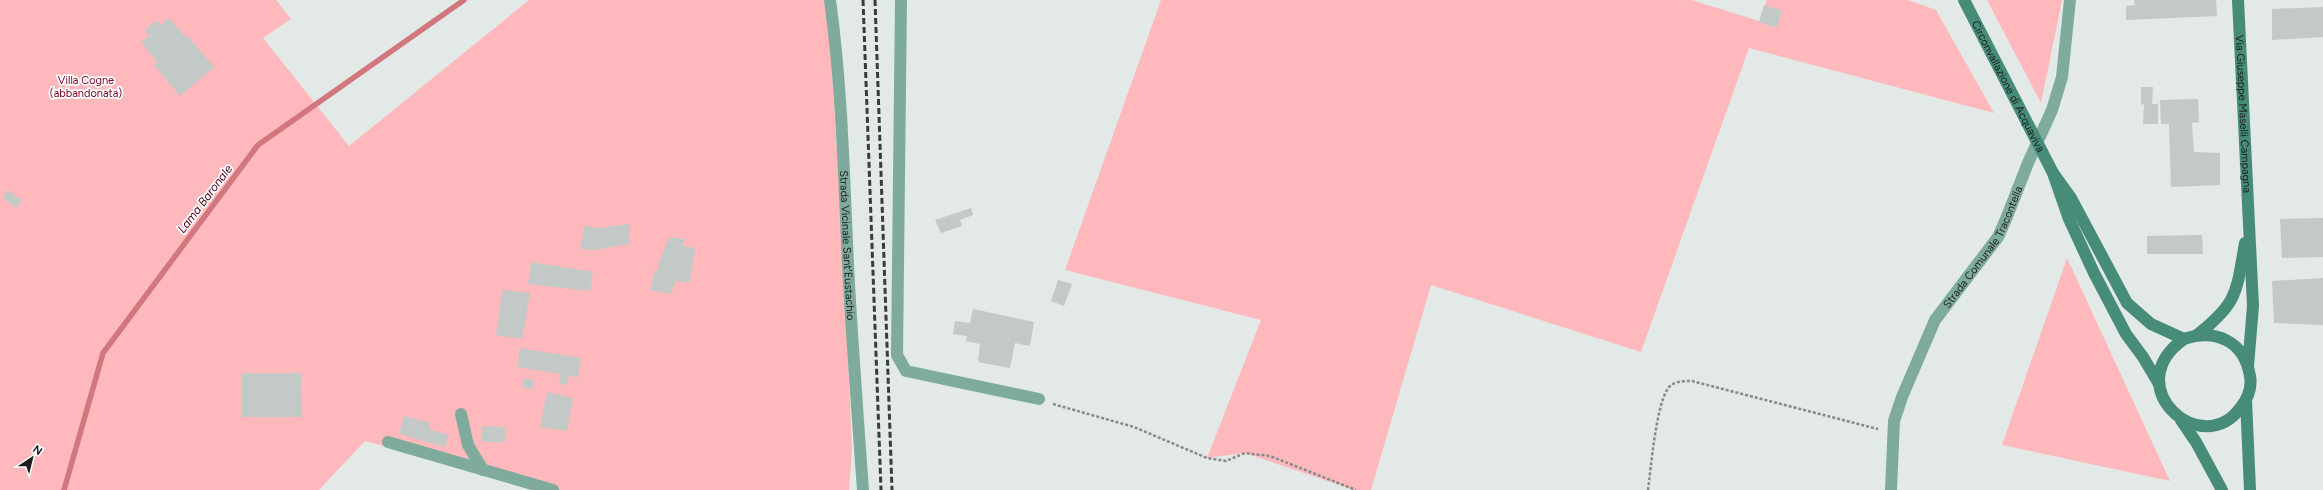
<svg xmlns="http://www.w3.org/2000/svg" width="2323" height="490" font-family="Figtree,sans-serif">
<rect width="100%" height="100%" fill="#e2e9e6"/>
<g fill="#ffb9bc">
<path d="M0,0H276L291,19L263,38L349,146L529,0H827L842,225L852,449L849,490H549L365,441L319,490H0Z"/>
<path d="M1161,0H1692L1759,21L1767,0H1908L1936,10L1994,113L1749,48L1641,352L1431,285L1371,490H1354L1245,453L1207,458L1261,320L1065,270Z"/>
<path d="M1987,0H2062L2041,103Z"/>
<path d="M2067,258L2170,481L2002,445Z"/>
</g>
<g fill="none" stroke-linecap="round" stroke-linejoin="round">
<path stroke="#d3777f" stroke-width="5.5" d="M64,490L103,353L258,145L464,0"/>
</g>
<g fill="#c2c9c6">
<path d="M2134,0H2216L2217,16L2126,20V6L2135,5Z"/>
<path d="M1764,5L1782,10L1777,28L1759,22Z"/>
<path d="M2323,7V37L2272,40V9Z"/>
<path d="M169,18L186,38L188,36L214,67L180,96L154,65L157,62L141,42L149,36L145,30L157,20L161,25Z"/>
<path d="M2141,87H2153L2152,104H2158V124H2143L2144,104L2141,105Z"/>
<path d="M2198,99L2199,122L2192,123L2194,152L2220,153V185L2171,187L2169,124H2161L2160,100Z"/>
<path d="M8,190L22,200L16,208L3,198Z"/>
<path d="M971,208L973,215L960,220L962,226L941,233L935,220Z"/>
<path d="M2323,218V257L2282,258L2280,219Z"/>
<path d="M630,224L629,244L595,250L580,249L584,226L599,228Z"/>
<path d="M2202,235L2203,254H2147V236Z"/>
<path d="M669,237L685,239L683,246L695,248L690,282H675L671,294L650,290L655,270H659L658,266Z"/>
<path d="M531,262L593,272L590,291L528,284Z"/>
<path d="M2323,278V325L2274,323L2272,281Z"/>
<path d="M1058,280L1072,284L1064,306L1051,301Z"/>
<path d="M504,290L530,293L522,339L496,335L502,291Z"/>
<path d="M973,309L1034,322L1030,346L1015,343L1010,368L978,362L980,344L966,341L967,336L953,334L955,321L970,323Z"/>
<path d="M520,348L581,358L578,377L569,376L567,385L559,384L561,374L517,367Z"/>
<path d="M242,373H301L302,417H242Z"/>
<path d="M524,378L534,380L533,389L522,387Z"/>
<path d="M547,392L573,398L567,431L540,427Z"/>
<path d="M404,416L430,423L429,429L449,435L445,447L399,434Z"/>
<path d="M482,426L505,427V442H482Z"/>
</g>
<g fill="none" stroke-linecap="round" stroke-linejoin="round">
<g stroke="#868b89" stroke-width="2.5" stroke-dasharray="3 2" stroke-linecap="butt">
<path d="M1053,404L1134,427L1207,458L1226,461L1245,453L1270,456L1356,490"/>
<path d="M1648,490C1651,467 1656,408 1667,390C1672,381 1683,381 1692,381L1878,429"/>
</g>
<g stroke="#7fab9d" stroke-width="12">
<path id="s1" d="M830,0C843,94 844,189 849,284C853,353 858,421 863,490"/>
<path d="M901,0L897,355L906,371L1039,399"/>
<path d="M461,414L468,445L483,470"/>
<path d="M388,442L553,490"/>
<path id="s2" d="M1891,490L1894,421L1902,397L1935,320L1998,237L2006,219L2028,163L2052,110L2062,77L2070,0"/>
</g>
<g stroke="#468c79" stroke-width="12">
<path id="s3" d="M1964,0L2053,173L2069,219L2094,273L2126,334L2143,357L2159,384"/>
<path id="s4" d="M2238,0L2253,306L2248,366"/>
<path d="M2053,173L2071,198L2127,303L2151,324L2184,339C2215,329 2244,340 2250,376C2252,387 2248,398 2241,407C2202,462 2117,386 2184,339"/>
<path d="M2197,335C2239,302 2236,292 2245,243"/>
<path d="M2246,400L2250,490"/>
<path d="M2181,420L2196,442L2222,490"/>
</g>
<g stroke="#393c3a" stroke-width="3" stroke-dasharray="6 3" stroke-linecap="butt">
<path d="M863,0L881,490"/>
<path d="M875,0L892,490"/>
</g>
</g>
<g text-anchor="middle" dominant-baseline="central" stroke-width="3.5" stroke-linejoin="round" paint-order="stroke">
<g font-size="11" fill="#760022" stroke="#fff">
<text x="86" y="80">Villa Cogne<tspan x="86" dy="13">(abbandonata)</tspan></text>
</g>
<g font-size="11" fill="#1c1e1d" stroke="#fff">
<text stroke="none"><textPath href="#s3" startOffset="97">Circonvallazione di Acquaviva</textPath></text>
<text stroke="none"><textPath href="#s4" startOffset="114">Via Giuseppe Maselli Campagna</textPath></text>
<text stroke="none"><textPath href="#s1" startOffset="246">Strada Vicinale Sant'Eustachio</textPath></text>
<text stroke="none"><textPath href="#s2" startOffset="266">Strada Comunale Tracontella</textPath></text>
</g>
<g font-size="12" font-style="italic" fill="#560016" stroke="#fff">
<text transform="translate(205 199) rotate(-53)">Lama Baronale</text>
</g>
</g>
<g transform="translate(32 458) rotate(35)" stroke="#ffffff" stroke-width="3" paint-order="stroke">
<path d="M0-3L7 15L0 10L-7 15Z" fill="#1c1e1d"/>
<text y="-6" font-size="11" font-weight="bold" text-anchor="middle" fill="#1c1e1d">N</text>
</g>
</svg>
